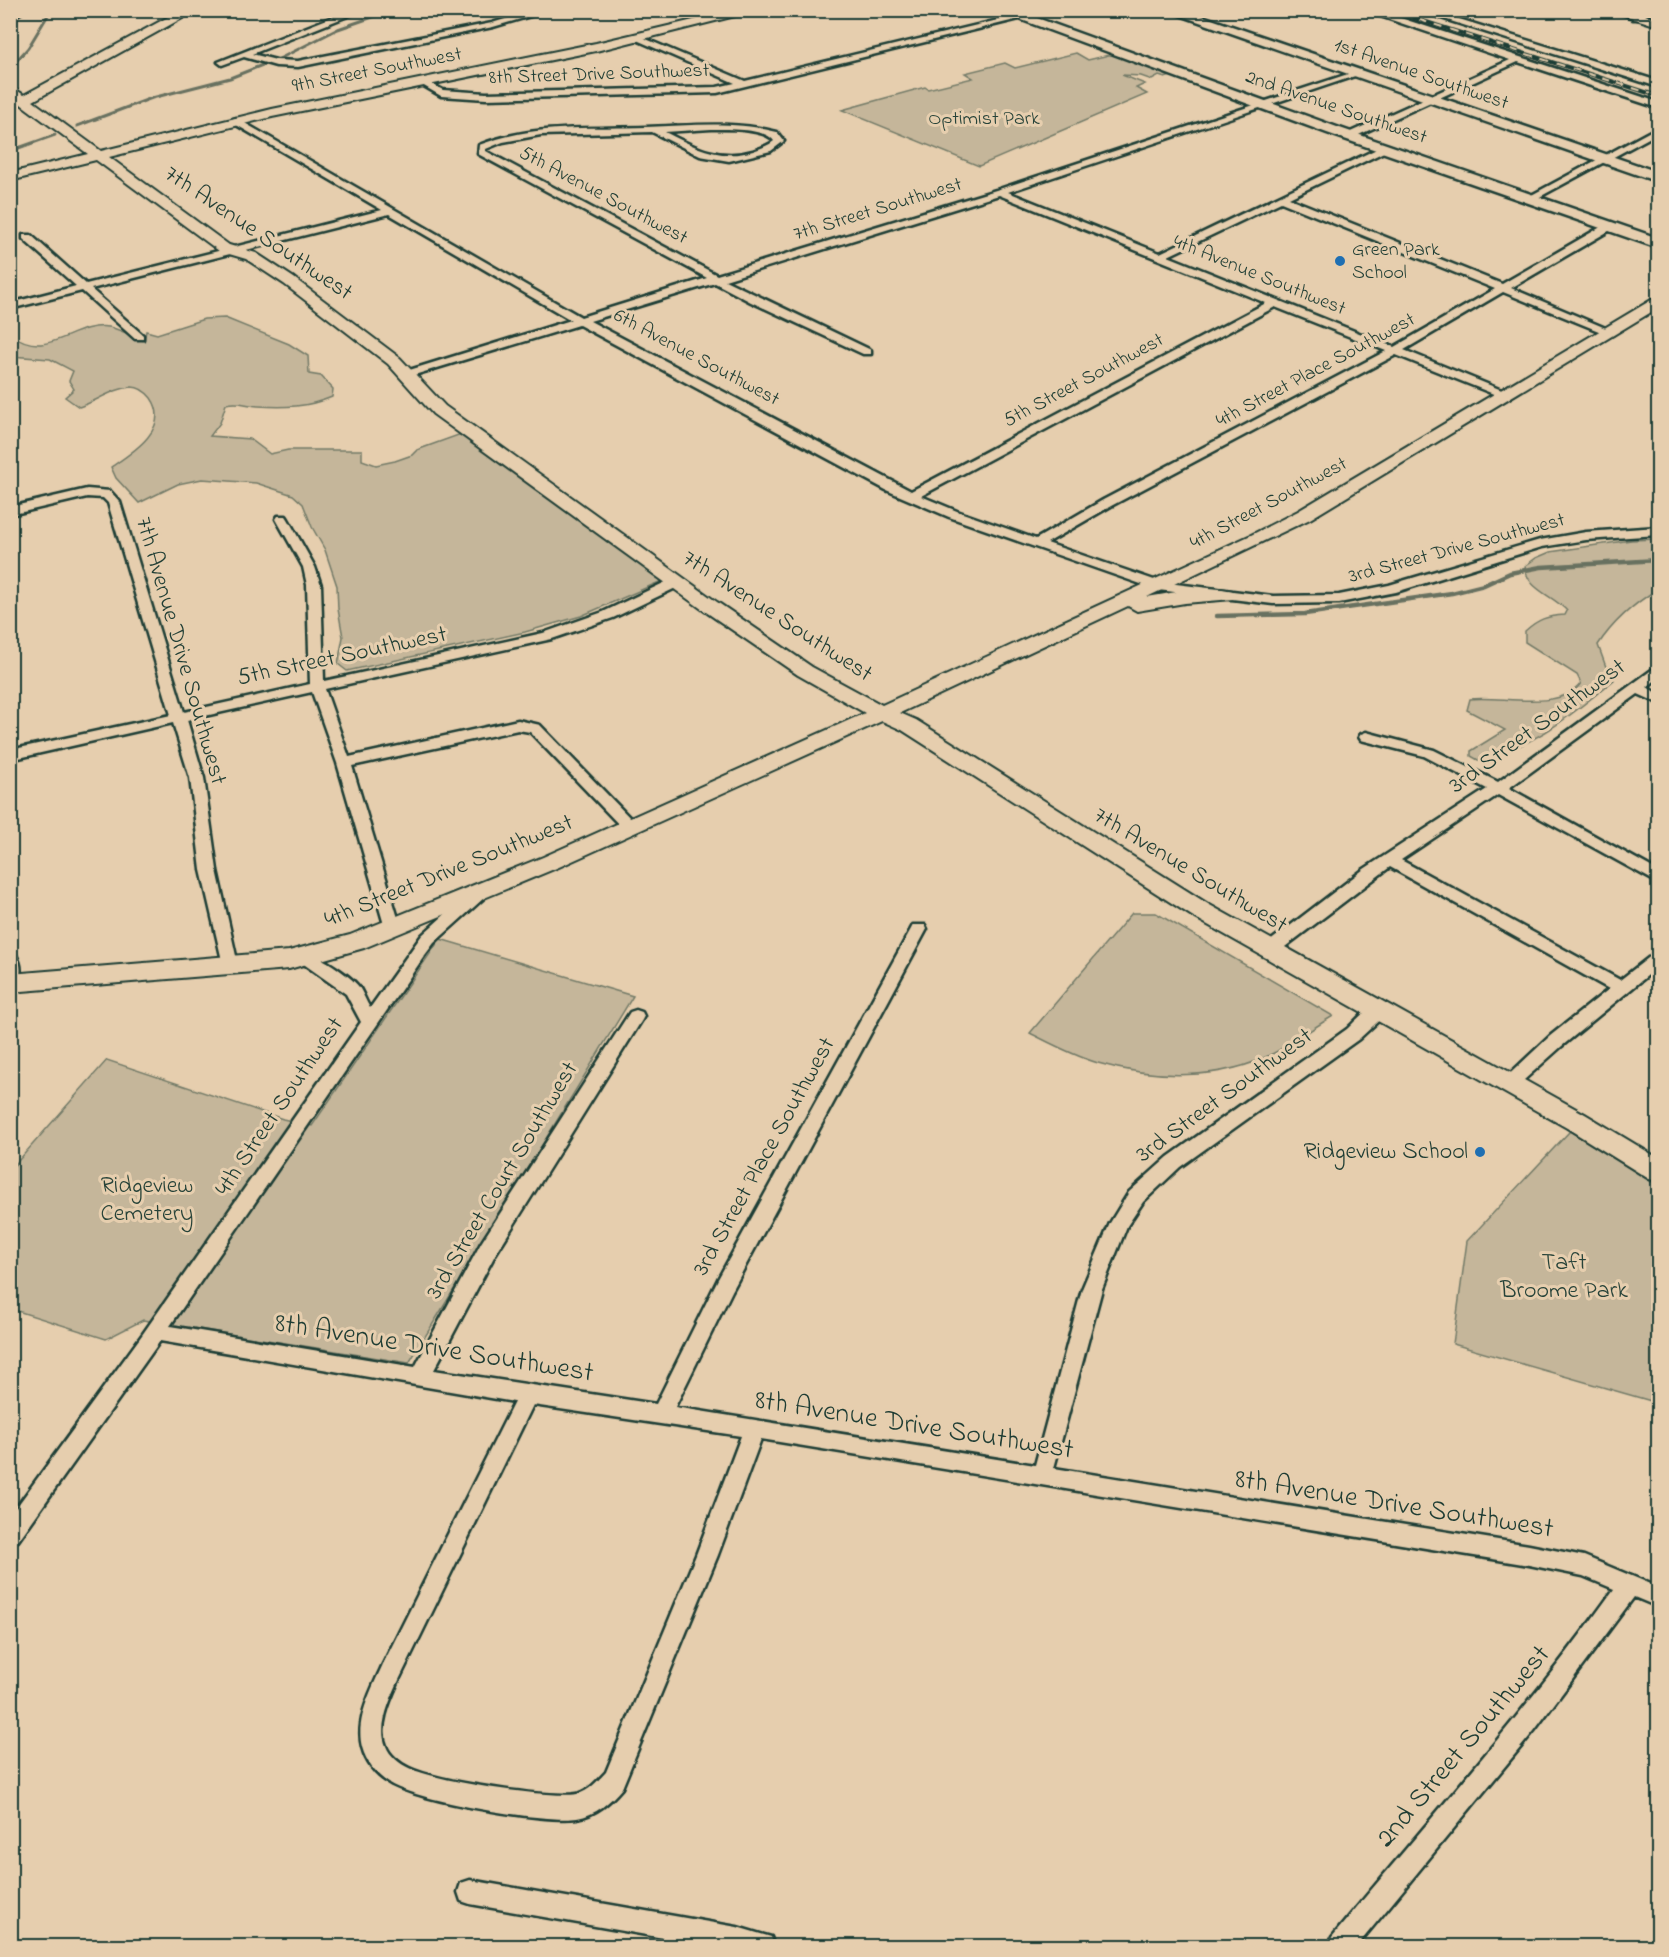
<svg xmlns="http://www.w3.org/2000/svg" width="1669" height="1957" font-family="'Indie Flower',sans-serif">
<rect width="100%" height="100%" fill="#e6ceae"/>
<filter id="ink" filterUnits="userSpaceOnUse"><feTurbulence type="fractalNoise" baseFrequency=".0167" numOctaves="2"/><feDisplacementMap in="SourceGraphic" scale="12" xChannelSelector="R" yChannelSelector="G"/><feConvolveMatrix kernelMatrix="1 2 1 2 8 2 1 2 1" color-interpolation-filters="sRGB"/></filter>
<g filter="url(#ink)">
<g fill="#c5b69a" stroke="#727a67" stroke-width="1.5">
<path d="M1076,53L1088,60L1113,54L1171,76L1165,78L1159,76L1152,80L1141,76L1122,75L1145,84L1136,88L1147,94L979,166L842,110L925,87L928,89L973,78L965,73L1005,63L1015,68Z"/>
<path d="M225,318L289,344L308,356L309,374L321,376L333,389L332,397C308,407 285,408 258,406C246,405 238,401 226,404L220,423L210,436L250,439L270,454L288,450H362V460L376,465L395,461L412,455L417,450L461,434L664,580L581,616L525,632L347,671L338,664L343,637L338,609L337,586L325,550L312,527L303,504L293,495L256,483L202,479L178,484L139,503L116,478L111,467C132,453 172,428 151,398C146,392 140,387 132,387C114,388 95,402 79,407L65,397L74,389L69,381L73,371L50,359L11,356V334C48,362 72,322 109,327C120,329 133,337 144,341L146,331L157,334L204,319Z"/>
<path d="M1658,539V589C1635,603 1613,622 1598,645L1606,667L1614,680C1567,718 1538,745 1478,760L1471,756V751L1505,730L1467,710L1470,699C1500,695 1561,712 1581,683L1577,675L1525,642V631C1538,619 1547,616 1565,615L1567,611C1554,595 1526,590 1525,566L1536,558L1550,552L1631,540Z"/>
<path d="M1132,913H1156L1333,1016C1313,1028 1294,1042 1274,1053C1222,1081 1153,1079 1098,1063C1074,1056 1052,1044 1030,1033Z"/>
<path d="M440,939L633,996L409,1363L143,1320L106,1339L11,1309V1169L107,1060L283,1119L312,1126Z"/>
<path d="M1570,1131L1658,1186V1403L1453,1344L1467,1241Z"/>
</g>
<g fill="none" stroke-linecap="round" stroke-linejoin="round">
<g stroke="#687160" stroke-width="3">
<path d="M277,60L338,29L393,10"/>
<path d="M10,68L28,48L51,10"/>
<path d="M77,126L152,98L230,78L265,64"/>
<path d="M10,151L55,135"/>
</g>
<path stroke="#687160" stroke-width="4.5" d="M1217,616L1305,614L1452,593L1484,585L1510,573L1541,567L1658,560"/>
<defs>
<g id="street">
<path d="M350,10H363L252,54L276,60L298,61L492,23L536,10H551L493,27L298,67L276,66L244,57L222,65L218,62Z"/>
<path d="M1040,10H1056L717,93L486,99L441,96L417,82L424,80L443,90L486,93L717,87L735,83L632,38L639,36L745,81Z"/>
<path d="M1362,10H1376L1658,102V108L1518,62L1352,138H1346V134L1510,60Z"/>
<path d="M1416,10H1430L1658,81V87Z"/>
<path d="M1643,10H1654L1639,19H1633V15Z"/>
<path d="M1354,72L1361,74L1008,192L1160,253L1385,145L1390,148L1388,150L1289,198L1502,284L1606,224H1614V228L1511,288L1615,332L1614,334H1606L1503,292L1404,350L1509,393V397H1501L1396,355L1111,506L1047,543L1160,582L1273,596L1339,595L1389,585L1540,540L1586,532L1658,527V535L1586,540L1542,547L1396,592L1339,603L1273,604L1158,590L949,517L886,490L579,325L411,376H403V372L571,320L389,214L91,289L143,335V339H135L82,291L10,309V303L76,286L23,239V235H31L86,284L382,210L233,123V119L236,118L581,317L707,278L478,154L479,145C533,124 588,129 646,127C690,126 733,120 777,132L784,141L771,151L729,161L700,156L652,132L541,135L503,142L486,149V151L717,275L996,190ZM711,129C727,129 765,128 774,141C768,146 761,148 753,151C720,161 694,147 665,132ZM999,195L1266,303L911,491L590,321L715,283L751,302L863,354H871V350L725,280ZM1281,202L1495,289L1394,347L1168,256ZM1275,307L1386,351L1103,500L1036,539L957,511L921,496Z"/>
<path d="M1658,127V133L1534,200L1526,198Z"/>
<path d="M87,489L110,491L120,502L184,712L310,684L307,585L303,567L276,519L278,516H286L288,519L315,567L321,585L324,681L543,633L603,612L672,579H682L684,582L682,585L613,618L552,639L325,689L349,757L518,720L540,725L634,822L637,826L634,830H624L530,732L518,730L352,766L401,928L399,932H387L385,928L337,763L312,692L187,720L204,778L217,870L238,965L236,969H224L201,870L190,778L173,723L10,760V750L171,715L108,503L103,498L87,497L10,515V507Z"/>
<path d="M1658,668V678L1647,687L1658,694V703L1638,694L1509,788L1658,871V883L1498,795L1401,860L1620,980L1652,955L1658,953V967L1562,1046L1515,1088L1509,1090L1503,1088L1500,1083L1550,1036L1609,989L1390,867L1277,953H1265L1263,949L1265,945L1364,869L1487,789L1424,756L1361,740L1359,737L1361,734L1366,732L1434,750L1498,782L1653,669Z"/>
<path d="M478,888L484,890L486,894L484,898L434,943L425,955L170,1326L415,1367L481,1243L630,1012L636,1010L642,1012L644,1016L642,1020L495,1255L434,1370L656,1404L718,1279L911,929L913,925H925L927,929L732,1291L675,1407L1035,1465L1082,1289L1110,1223L1129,1192L1168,1157L1347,1029C1357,1020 1371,1001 1386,1006L1388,1010L1386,1014L1359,1039L1180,1167L1143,1202L1127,1226L1102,1289L1054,1468L1529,1545L1584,1556L1658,1587V1607L1634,1597L1534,1731L1357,1946H1329L1332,1937C1427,1822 1527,1711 1614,1589L1583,1576L1529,1565L761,1439L718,1555L622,1788C610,1802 596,1815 577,1818C544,1823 417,1801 389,1783C376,1775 366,1762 362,1747C355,1719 372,1689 383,1664L514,1402L160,1341L18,1541L10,1544V1516L142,1335L361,1022L346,994L298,960L296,956L298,952C311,948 351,976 359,987C363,993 366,1002 370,1008L422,935L472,890ZM533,1405L741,1436L696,1555L606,1772C598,1780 589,1792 577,1794C548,1799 436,1781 409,1768C400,1764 389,1755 386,1746C377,1726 391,1698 399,1680Z"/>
<path d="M10,953L16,955C22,965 22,975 16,985L10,987Z"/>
<path d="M470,1880L737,1927L771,1937L774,1946H709L470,1904L461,1901L458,1892L461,1883Z"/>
</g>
<g id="secondary">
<path d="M181,10H197L33,101L101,151L272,109L596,43L736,10H759L596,51L272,117L109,157L229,245L256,253L294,278L400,358L445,406L717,602L812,667L882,705L1251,535L1298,511L1653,299L1658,297V308L1310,519L1147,597C1174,593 1206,584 1233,591L1236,595L1233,599L1185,603L1137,611L1128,606L900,713L916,720L1208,904L1585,1114L1658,1158V1181L1649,1179L1567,1128L1192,916L902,730L882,721L559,867L364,948L289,969L10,992V974L289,951L350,935L543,857L865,713L798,675L703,610L433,414L388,364L284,284L246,259L219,251L96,160L10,181V173L88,154L10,96V86L24,95Z"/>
<path d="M1608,10H1628L1658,19V26Z"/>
</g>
<g id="primary">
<path d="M995,10H1015L1337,127L1658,238V248L1327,133Z"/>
<path d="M1165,10H1185L1658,172V182Z"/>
</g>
<path id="highway" d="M10,10H26L10,20Z"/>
</defs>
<use href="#street" stroke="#1f3d34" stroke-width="5"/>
<use href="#secondary" stroke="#1f3d34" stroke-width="4"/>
<use href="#primary" stroke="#1f3d34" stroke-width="5"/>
<use href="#highway" stroke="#1f3d34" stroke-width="4"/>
<use href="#street" fill="#e6ceae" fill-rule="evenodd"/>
<use href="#secondary" fill="#e6ceae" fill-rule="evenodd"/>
<use href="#primary" fill="#e6ceae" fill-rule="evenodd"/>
<use href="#highway" fill="#e6ceae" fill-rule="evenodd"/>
<defs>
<path id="rail" d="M1389,10L1658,96"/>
</defs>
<use href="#rail" stroke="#1f3d34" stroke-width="4"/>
<use href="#rail" stroke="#e6ceae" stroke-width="2" stroke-dasharray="8" stroke-linecap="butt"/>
</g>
</g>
<g fill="#1f6fb2" stroke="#e6ceae" stroke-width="2">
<circle cx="1340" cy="261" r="6"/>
<circle cx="1480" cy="1152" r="6"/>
</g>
<g text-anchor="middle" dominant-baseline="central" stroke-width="6" stroke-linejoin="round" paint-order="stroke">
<g font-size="20" fill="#1f3d34" stroke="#e6ceae">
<text transform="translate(377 71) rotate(-11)">9th Street Southwest</text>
<text transform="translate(599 75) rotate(-2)">8th Street Drive Southwest</text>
<text transform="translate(1421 75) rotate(19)">1st Avenue Southwest</text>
<text transform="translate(1336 108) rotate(19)">2nd Avenue Southwest</text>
<text transform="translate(603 196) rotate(28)">5th Avenue Southwest</text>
<text transform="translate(878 210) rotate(-17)">7th Street Southwest</text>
<text transform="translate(1259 276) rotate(22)">4th Avenue Southwest</text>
<text transform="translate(696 358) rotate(28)">6th Avenue Southwest</text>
<text transform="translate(1316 371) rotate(-28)">4th Street Place Southwest</text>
<text transform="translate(1084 381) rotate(-28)">5th Street Southwest</text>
<text transform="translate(1269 504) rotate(-28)">4th Street Southwest</text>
<text transform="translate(1457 549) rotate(-15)">3rd Street Drive Southwest</text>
</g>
<g font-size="20" fill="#274339" stroke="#e6ceae">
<text x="984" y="119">Optimist Park</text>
</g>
<g font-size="20" fill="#1f3d34" stroke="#e6ceae" text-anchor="start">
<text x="1352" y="250">Green Park<tspan x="1352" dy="23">School</tspan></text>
</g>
<g font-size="24" fill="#1f3d34" stroke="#e6ceae">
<text transform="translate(258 234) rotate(34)">7th Avenue Southwest</text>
<text transform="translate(777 617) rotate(33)">7th Avenue Southwest</text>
<text transform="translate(180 651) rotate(74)">7th Avenue Drive Southwest</text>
<text transform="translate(342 657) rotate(-12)">5th Street Southwest</text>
<text transform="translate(1538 727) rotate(-36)">3rd Street Southwest</text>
<text transform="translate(1190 871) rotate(31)">7th Avenue Southwest</text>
<text transform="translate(449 872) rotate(-22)">4th Street Drive Southwest</text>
<text transform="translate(1225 1096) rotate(-36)">3rd Street Southwest</text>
<text transform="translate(280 1107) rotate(-56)">4th Street Southwest</text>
<text transform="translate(765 1157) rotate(-61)">3rd Street Place Southwest</text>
<text transform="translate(503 1181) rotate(-59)">3rd Street Court Southwest</text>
</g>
<g font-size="24" fill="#1f3d34" stroke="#e6ceae" text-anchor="end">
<text x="1468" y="1152">Ridgeview School</text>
</g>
<g font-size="24" fill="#274339" stroke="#e6ceae">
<text x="147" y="1186">Ridgeview<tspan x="147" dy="28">Cemetery</tspan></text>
<text x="1564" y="1263">Taft<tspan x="1564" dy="28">Broome Park</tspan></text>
</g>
<g font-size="28" fill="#1f3d34" stroke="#e6ceae">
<text transform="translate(434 1349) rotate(9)">8th Avenue Drive Southwest</text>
<text transform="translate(914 1426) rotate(9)">8th Avenue Drive Southwest</text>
<text transform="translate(1394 1505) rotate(9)">8th Avenue Drive Southwest</text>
<text transform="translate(1464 1747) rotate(-50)">2nd Street Southwest</text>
</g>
</g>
<rect width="1669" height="1957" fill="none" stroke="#e6ceae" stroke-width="36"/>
<rect x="18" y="18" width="1633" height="1921" fill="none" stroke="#1f3d34" stroke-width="2" filter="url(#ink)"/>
</svg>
